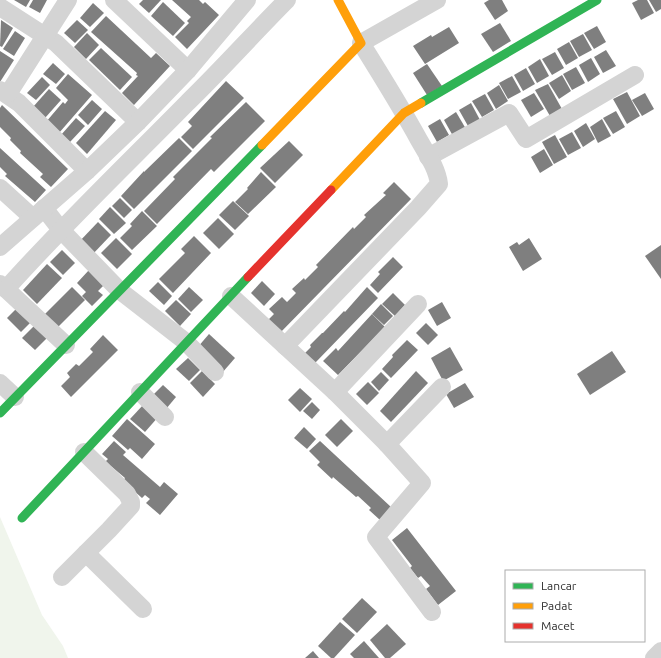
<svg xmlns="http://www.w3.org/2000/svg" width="661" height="658" font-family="Ubuntu,sans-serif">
<rect width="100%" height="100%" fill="#fff"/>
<path fill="#f0f5ec" d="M0,517L42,615L63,646L68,658H0Z"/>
<g fill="#7f7f7f">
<path d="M14,0H30L26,7Z"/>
<path d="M33,0H47L40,13L29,7Z"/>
<path d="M143,0H161L149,13L139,4Z"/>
<path d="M172,0H199L203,4L205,2L219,15L187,49L175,37L189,23L187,21L191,17Z"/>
<path d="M489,0H502L508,11L495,20L484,3Z"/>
<path d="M638,0H647L654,13L641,20L632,3Z"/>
<path d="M649,0H661V9L656,12Z"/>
<path d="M163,2L185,23L173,36L151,16Z"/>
<path d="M93,3L104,13L90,27L80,18Z"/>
<path d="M106,16L151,58L156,53L170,66L134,105L122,93L138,76L136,75L137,73L91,32Z"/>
<path d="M1,20L13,28L2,47L0,46Z"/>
<path d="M77,20L88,30L75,43L64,33Z"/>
<path d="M500,23L511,41L493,52L481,34Z"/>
<path d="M597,26L606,42L594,49L584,33Z"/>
<path d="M449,27L459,43L425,64L413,46L431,35L432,37Z"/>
<path d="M15,31L25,38L14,56L3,49Z"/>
<path d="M87,33L99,45L86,59L74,47Z"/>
<path d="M583,34L592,50L579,57L570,41Z"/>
<path d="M569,42L578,58L566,65L557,49Z"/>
<path d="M101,48L132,77L120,90L89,60Z"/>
<path d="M606,50L616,66L603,73L594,57Z"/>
<path d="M0,51L14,60L0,82Z"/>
<path d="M555,52L564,68L552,75L542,59Z"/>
<path d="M591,58L600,74L588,82L579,65Z"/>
<path d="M540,59L549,76L537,83L528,67Z"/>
<path d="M53,63L65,74L56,84L43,74Z"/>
<path d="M427,64L442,86L427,95L413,73Z"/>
<path d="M576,67L585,83L572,90L563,74Z"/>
<path d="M526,68L535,84L523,91L514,75Z"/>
<path d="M68,74L92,95L59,133L46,122L63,102L65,104L68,100L56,88Z"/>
<path d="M562,75L571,91L559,99L549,83Z"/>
<path d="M512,76L521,92L508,99L499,83Z"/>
<path d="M42,77L50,85L36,100L27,93Z"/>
<path d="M226,81L244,98L193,149L181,137L192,126L188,122Z"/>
<path d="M548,84L562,109L550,116L535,90Z"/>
<path d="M499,85L508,101L496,109L487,93Z"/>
<path d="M49,89L61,100L45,118L33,107Z"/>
<path d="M627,92L640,116L627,124L613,99Z"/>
<path d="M534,93L544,109L531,117L521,100Z"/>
<path d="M645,93L654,109L642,116L632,100Z"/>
<path d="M485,94L494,110L482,117L472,101Z"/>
<path d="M92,100L102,109L88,125L78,115Z"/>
<path d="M246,102L265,121L214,172L211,169L157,224L144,211L175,179L173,177L212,138L210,137Z"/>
<path d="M471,103L480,120L468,126L459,110Z"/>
<path d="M2,105L68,169L51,187L40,177L43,174L20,153L21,151L10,140L11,138L0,127V108Z"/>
<path d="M105,111L116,120L87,154L76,143Z"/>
<path d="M616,111L625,127L613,134L603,118Z"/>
<path d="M456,112L466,129L453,136L444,120Z"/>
<path d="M76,118L85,126L70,142L61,135Z"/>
<path d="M440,119L449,135L437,142L428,126Z"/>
<path d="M602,119L611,136L598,143L590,127Z"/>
<path d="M586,123L595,139L583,147L574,131Z"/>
<path d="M572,132L581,148L568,155L559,139Z"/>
<path d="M555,135L567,157L554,164L542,142Z"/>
<path d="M179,138L192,151L134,209L121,196L144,171V172Z"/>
<path d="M289,141L303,155L275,183L260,168Z"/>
<path d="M0,148L46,190L35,202L5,176L7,174L0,167Z"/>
<path d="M544,149L553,165L540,173L531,157Z"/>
<path d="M261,172L276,187L248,214L235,202L248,189L247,188Z"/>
<path d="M394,182L411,199L278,335L265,323L274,314L269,309L282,297L287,302L296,293L292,289L304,278L305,280L318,267L316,265L353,227L354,229L366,217L364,215L386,195L383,193Z"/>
<path d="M120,198L132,210L124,218L112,206Z"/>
<path d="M233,201L249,216L235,230L219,215Z"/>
<path d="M110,207L126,223L114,234L99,219Z"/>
<path d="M142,211L157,226L132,250L120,238L132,226L130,224Z"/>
<path d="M218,218L234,234L219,249L203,233Z"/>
<path d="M98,222L111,235L91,256L78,243Z"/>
<path d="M194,236L211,253L173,293L159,279L185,253L181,249Z"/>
<path d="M116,238L132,254L117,269L101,253Z"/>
<path d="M529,238L542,259L523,271L509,247L517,242L519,245Z"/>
<path d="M661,245V279L645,256Z"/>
<path d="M62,250L75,263L63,275L50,262Z"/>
<path d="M393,257L403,267L378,293L370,285L380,274L378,272Z"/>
<path d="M47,264L62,278L37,304L23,290Z"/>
<path d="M89,270L104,285L98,291L103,295L92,306L82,296L86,292L77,283Z"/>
<path d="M262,281L275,294L264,306L251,293Z"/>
<path d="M158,282L172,296L164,305L149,291Z"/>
<path d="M72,287L85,300L57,328L44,315Z"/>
<path d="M189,287L203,300L191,312L178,299Z"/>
<path d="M367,287L378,298L315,363L305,353L311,347L310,345L322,333H323L344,311L345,312Z"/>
<path d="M393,293L405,305L395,316L382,304Z"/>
<path d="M176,300L191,314L180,326L165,311Z"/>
<path d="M442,302L451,318L437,326L428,310Z"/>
<path d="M381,304L393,316L384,325L372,314Z"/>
<path d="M19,306L33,320L21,332L7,318Z"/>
<path d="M372,314L385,327L338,375L323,361L336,348L338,351Z"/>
<path d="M426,323L438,335L428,345L416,333Z"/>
<path d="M36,324L49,336L35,350L22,338Z"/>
<path d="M209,334L235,358L222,373L197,348Z"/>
<path d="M103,335L118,350L71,397L61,386L70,377L67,373L76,364L79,366L93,352L90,349Z"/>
<path d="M407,340L418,350L391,378L382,369L393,357L392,355Z"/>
<path d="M450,347L463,370L443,381L431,358Z"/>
<path d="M612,351L626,372L590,395L577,374Z"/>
<path d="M188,358L200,370L189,381L176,369Z"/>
<path d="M202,371L215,384L203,397L190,383Z"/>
<path d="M416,371L428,383L391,422L380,411Z"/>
<path d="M381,372L389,380L379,391L371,382Z"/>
<path d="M368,382L379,393L367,405L356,394Z"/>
<path d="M465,383L474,397L454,408L446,394Z"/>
<path d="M163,385L176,397L166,409L152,396Z"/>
<path d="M300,388L312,399L300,412L288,400Z"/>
<path d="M312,402L320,410L312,419L303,411Z"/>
<path d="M144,404L159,416L145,432L130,419Z"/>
<path d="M127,419L155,444L142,459L130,448L128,450L112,436Z"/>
<path d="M341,419L353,431L337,447L325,435Z"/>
<path d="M304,427L316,439L307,449L294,438Z"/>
<path d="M114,441L126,452L123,455L160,487L164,482L178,494L160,515L146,503L150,499L145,495L142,498L123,481L125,478L112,467L104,463L108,459L102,454Z"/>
<path d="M320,441L391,507L380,520L369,510L371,508L358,496L356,497L333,477L332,479L317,465L320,462L309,451Z"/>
<path d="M407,528L456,591L438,605L426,589L430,586L421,576L418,578L410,568L412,566L392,540Z"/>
<path d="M362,598L377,612L357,633L342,619Z"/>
<path d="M340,622L355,635L334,658H331L318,646Z"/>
<path d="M387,624L406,644L390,658H385L370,640Z"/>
<path d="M364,641L379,658H354L350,654Z"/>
<path d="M313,651L319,658H305Z"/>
</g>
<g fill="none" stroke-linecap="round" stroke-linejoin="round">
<g stroke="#d4d4d4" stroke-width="18">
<path d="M114,0L188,70"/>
<path d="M0,7L56,43L138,122"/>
<path d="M0,90L19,103L87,171"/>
<path d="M8,94L68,0"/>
<path d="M428,157L509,113L526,139L635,75"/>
<path d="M0,188L33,218"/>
<path d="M44,208L61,230L119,290L186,342L215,372"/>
<path d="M0,247L87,171L138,122L188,70L247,0"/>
<path d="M0,284L6,289C64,224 127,164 188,102C222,69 254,33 287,0"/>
<path d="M6,289L66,345"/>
<path d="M231,296L335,392L387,444L422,483L376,537L432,612"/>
<path d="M285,346L418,208L439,184C437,168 427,154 419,140C401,107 381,75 361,43L437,0"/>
<path d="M0,383L15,397"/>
<path d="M140,392L165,417"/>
<path d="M335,392L418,304"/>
<path d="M387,444L442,387"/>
<path d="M86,553L143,609"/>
<path d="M62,577L109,530L131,506V502L127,494L84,452"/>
<path d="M654,658L661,651"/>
</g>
<g stroke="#30b455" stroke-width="9">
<path d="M421,103L597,0"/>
<path d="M0,413L262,145"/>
<path d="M22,518L248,277"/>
</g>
<g stroke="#ff9f0a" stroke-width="9">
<path d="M262,145L361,43L338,0"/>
<path d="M331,190L404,113L421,103"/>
</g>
<path stroke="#e5322d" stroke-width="9" d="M248,277L331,190"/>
</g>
<rect x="505" y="570" width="140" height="72" fill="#ffffff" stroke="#acacac"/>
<rect x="513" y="583" width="20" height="6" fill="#30b455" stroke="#acacac"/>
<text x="541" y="590" font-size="12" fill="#2f2f2f">Lancar</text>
<rect x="513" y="603" width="20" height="6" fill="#ff9f0a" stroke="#acacac"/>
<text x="541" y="610" font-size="12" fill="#2f2f2f">Padat</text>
<rect x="513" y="623" width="20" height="6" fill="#e5322d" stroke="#acacac"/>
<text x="541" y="630" font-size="12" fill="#2f2f2f">Macet</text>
</svg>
